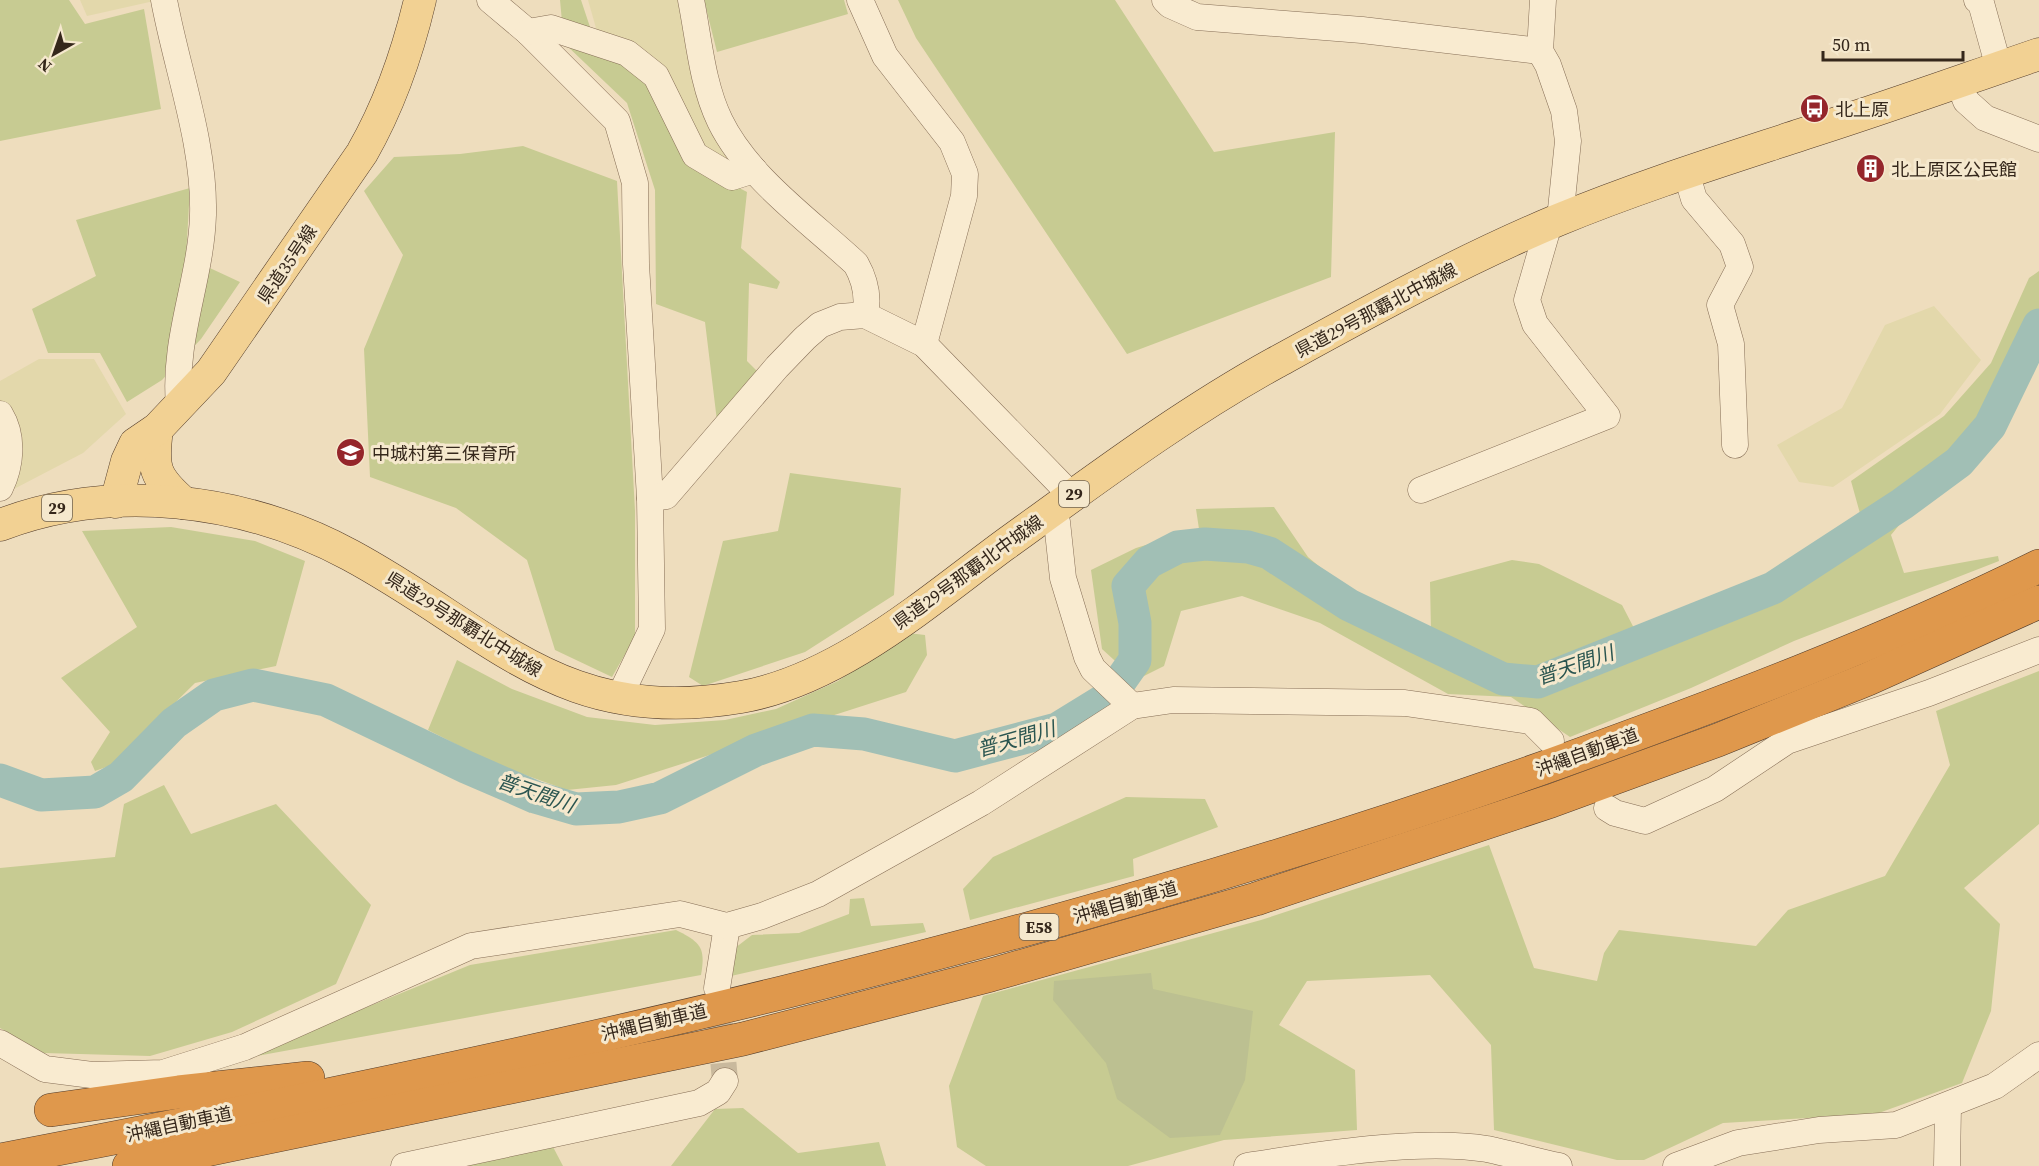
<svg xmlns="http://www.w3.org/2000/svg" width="2039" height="1166" font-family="'Source Serif 4','Noto Sans JP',serif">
<rect width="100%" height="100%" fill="#eeddbd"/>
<g fill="#e3d8ab">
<path d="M80,0H154V1L87,16Z"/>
<path d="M588,0H684L742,167L728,170L598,35Z"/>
<path d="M1934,306L1981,360L1940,414L1833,487L1799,482L1777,445L1842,408L1885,325Z"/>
<path d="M39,359H94L126,414L83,453L12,490L17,428L0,401V381Z"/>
</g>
<g fill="#c7cb92">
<path d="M0,0H69L85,24L144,9L161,109L0,141Z"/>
<path d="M560,0H581L592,33L651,81L691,163L747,192L741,248L780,282L777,289L749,283L747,361L758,372L717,421L705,322L656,304L655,190L627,103L564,43Z"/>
<path d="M704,0H844L848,14L717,52Z"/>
<path d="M898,0H1115L1214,152L1335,132L1331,277L1127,354L916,38Z"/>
<path d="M523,146L617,181L635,511V637L612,677L555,650L527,560L456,508L370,477L364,349L403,255L364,191L394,157L460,154Z"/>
<path d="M190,188L186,257L240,282L201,339L162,380L127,402L100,353H48L32,309L96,276L76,220Z"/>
<path d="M2039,271V337L1963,470L1914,507L1891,535L1904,573L1998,556L1999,561L1794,641L1691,688L1570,737L1511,697L1448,694L1320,623L1242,596L1181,611L1164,666L1136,680L1102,649L1091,570L1136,548L1199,529L1196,509L1274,507L1308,557L1408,642L1431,631L1430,582L1512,560L1539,564L1622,605L1637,634L1752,591L1781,568L1861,517L1851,481L1944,416L1991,363L2029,278Z"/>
<path d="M790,473L901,488L894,595L805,652L703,686L689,677L723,541L778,531Z"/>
<path d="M171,527L255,541L305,561L276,666L195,683L112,765L95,771L91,762L110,732L61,678L137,627L82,531Z"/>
<path d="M908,633L925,635L927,655L906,692L616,785L567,790L495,764L428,730L457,660L512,689L587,717L655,725L725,720L776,709L838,681Z"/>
<path d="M2039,671V824L1964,888L2000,924L1991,1011L1962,1083L1876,1114L1723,1123L1644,1160H1617L1494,1130L1491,1045L1430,975L1307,981L1279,1025L1355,1070L1357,1130L1224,1140L1128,1166H986L957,1147L949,1086L983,996L1261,920L1489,845L1534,968L1597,981L1604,953L1619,930L1756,946L1788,910L1885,876L1950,765L1936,711Z"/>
<path d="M164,785L191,834L276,804L371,905L336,984L232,1032L150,1056L44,1053L0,1028V868L115,857L124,804Z"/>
<path d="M1126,797L1205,799L1218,827L1133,859L1134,876L970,920L963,889L993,857Z"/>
<path d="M864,898L871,926L923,923L926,932L731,976L735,948L752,935L799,933L849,914L850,899Z"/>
<path d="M676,930C700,942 706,947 701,975L240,1059L470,965Z"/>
<path d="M743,1108L798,1153L879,1142L886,1166H671L715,1109Z"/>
<path d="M552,1145L563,1166H428Z"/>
</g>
<path fill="#bcc091" d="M1151,973L1153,989L1253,1011L1245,1080L1220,1135L1170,1138L1117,1099L1106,1063L1053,1000L1054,981Z"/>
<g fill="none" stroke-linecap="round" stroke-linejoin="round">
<path stroke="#a1bfb5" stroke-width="33" d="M0,780L41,795L95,792L121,777L174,723L214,695L253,685L326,700L466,767L535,797L576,809L619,807L660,798L756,750L813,730L864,734L955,756L1057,729L1109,697L1135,660V623L1128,586L1149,562L1178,547L1205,544L1248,547L1269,553L1349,605L1503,679L1538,682L1773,588L1902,504L1959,462L1990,426L2039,325"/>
<path stroke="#c9b99d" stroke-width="26" stroke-dasharray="26 13" stroke-linecap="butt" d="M720,1024L725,1081"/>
<defs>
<g id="minor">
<path d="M164,0C177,70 205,144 203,215C201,280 173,338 179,405"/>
<path d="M490,0L528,32L617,121L635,183L636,264L650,498L652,629L618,700"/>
<path d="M691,0C699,40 702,84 720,121C747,177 811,222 856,264C865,280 869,297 865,315"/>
<path d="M860,0L885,56L952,142L965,174L964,196L924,344"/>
<path d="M1165,0L1170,5L1197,17L1362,30L1540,51"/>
<path d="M1543,0L1540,51L1548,65L1564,111L1568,141L1560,219"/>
<path d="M1977,0L1981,3L1999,68"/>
<path d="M528,32L551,28L627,53L656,76L695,155L732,177L754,170"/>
<path d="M1959,83L1966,101L1985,118L2039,139"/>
<path d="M1686,172L1694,199L1732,244L1740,267L1720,305L1731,344L1735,445"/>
<path d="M0,414C14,437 11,465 0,488"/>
<path d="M1421,490L1607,416L1535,324L1527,300L1549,224"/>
<path d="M650,498L666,496L777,367L805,338L820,325L840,317L865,315L924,344L1072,496"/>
<path d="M1053,510L1057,522L1063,578L1087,657L1093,669L1132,706"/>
<path d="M1607,808L1615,813L1645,821L1715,789L1787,741L1929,693L2039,650"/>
<path d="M717,988L727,926"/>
<path d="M0,1043L45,1069L92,1075L163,1073L245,1047L471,946L680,914L727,926L762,916L818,894L981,803L1132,706L1173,700L1405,703L1531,721L1551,741"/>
<path d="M404,1166L699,1103L718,1092L725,1081"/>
<path d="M1247,1166C1316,1155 1419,1138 1487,1149C1511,1154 1535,1161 1559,1166"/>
<path d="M1676,1166L1738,1143L1819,1130L1896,1125L1995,1086L2039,1055"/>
<path d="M1947,1166L1948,1106"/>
</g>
<g id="major">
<path d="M157,429C152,468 154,477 184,503"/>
<path d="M116,502L127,461L135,444L157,429L211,372L362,153C390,104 407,55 420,0"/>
<path d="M0,525C113,482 244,498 350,555C493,632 560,728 741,697C838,680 926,603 1003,546C1092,482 1179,416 1275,363C1368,312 1460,261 1558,220C1638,187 1721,161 1803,134C1882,109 1960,81 2039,54"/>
</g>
<g id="highway">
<path d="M51,1110L179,1092L308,1078"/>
<path d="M0,1160C525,1060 1050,944 1554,764C1718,705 1883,643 2039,566"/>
<path d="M129,1166L743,1039L991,975L1256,899L1551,801L1718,740L1868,679L2039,602"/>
</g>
</defs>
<use href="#minor" stroke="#866e56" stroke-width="27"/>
<use href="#major" stroke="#533c2b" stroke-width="33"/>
<use href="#highway" stroke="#533c2b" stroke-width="34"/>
<use href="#minor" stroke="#f9ebd0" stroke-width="26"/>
<use href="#major" stroke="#f2d193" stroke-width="32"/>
<use href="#highway" stroke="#df984c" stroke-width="33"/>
</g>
<defs>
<symbol id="bus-disc" viewBox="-11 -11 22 22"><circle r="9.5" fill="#95262b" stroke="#f5e8cd"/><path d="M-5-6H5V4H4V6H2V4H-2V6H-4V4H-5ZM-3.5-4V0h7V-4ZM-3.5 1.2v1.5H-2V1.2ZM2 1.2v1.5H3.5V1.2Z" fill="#fff"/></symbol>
<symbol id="building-disc" viewBox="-11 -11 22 22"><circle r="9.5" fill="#95262b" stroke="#f5e8cd"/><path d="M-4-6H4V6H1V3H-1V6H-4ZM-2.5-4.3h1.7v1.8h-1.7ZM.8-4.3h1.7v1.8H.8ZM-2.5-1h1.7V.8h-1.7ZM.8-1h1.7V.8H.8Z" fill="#fff"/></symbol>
<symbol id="school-disc" viewBox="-11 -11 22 22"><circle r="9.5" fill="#95262b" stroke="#f5e8cd"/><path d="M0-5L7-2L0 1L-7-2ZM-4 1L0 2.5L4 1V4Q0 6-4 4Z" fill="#fff"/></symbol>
</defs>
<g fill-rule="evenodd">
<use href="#bus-disc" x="1798" y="92" width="33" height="33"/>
<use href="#building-disc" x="1854" y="152" width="33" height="33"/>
<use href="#school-disc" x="334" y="436" width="33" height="33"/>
</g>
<g text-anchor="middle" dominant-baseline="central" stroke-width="6" stroke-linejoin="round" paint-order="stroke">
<g fill="#f5e8cd" stroke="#6f6150" stroke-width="1.5">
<rect x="1059" y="481" width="30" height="26" rx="4.5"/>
<rect x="42" y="495" width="30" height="26" rx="4.5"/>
<rect x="1019.5" y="914" width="39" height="26" rx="4.5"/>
</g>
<g font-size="16" font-weight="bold" fill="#35271b">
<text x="1074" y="494">29</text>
<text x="57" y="508">29</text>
<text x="1039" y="927">E58</text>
</g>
<g font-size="18" fill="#35271b" stroke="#f5e8cd" text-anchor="start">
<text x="1835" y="109">北上原</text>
<text x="1891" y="169">北上原区公民館</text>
<text x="372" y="453">中城村第三保育所</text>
</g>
<g font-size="18" fill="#35271b" stroke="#f5e8cd">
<text transform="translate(287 264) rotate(-56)">県道35号線</text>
<text transform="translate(1376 310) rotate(-28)">県道29号那覇北中城線</text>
<text transform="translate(968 572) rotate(-36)">県道29号那覇北中城線</text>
<text transform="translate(464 624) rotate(32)">県道29号那覇北中城線</text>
<text transform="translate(1587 752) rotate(-20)">沖縄自動車道</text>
<text transform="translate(1125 902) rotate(-16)">沖縄自動車道</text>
<text transform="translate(654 1022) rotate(-13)">沖縄自動車道</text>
<text transform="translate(179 1124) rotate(-12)">沖縄自動車道</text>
</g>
<g font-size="20" font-style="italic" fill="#2a5550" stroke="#f5e8cd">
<text transform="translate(1575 665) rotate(-19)">普天間川</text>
<text transform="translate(1016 739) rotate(-16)">普天間川</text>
<text transform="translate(536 793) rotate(19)">普天間川</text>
</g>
</g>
<g transform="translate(54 54) rotate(220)" stroke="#f5e8cd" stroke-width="4.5" paint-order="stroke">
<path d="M0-4.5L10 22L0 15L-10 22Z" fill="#35271b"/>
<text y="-9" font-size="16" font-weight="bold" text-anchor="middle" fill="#35271b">N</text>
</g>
<path d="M1823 51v9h140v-9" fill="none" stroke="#35271b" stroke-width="3"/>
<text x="1832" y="51" font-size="18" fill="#35271b" stroke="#f5e8cd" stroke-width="4.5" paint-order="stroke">50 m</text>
</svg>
